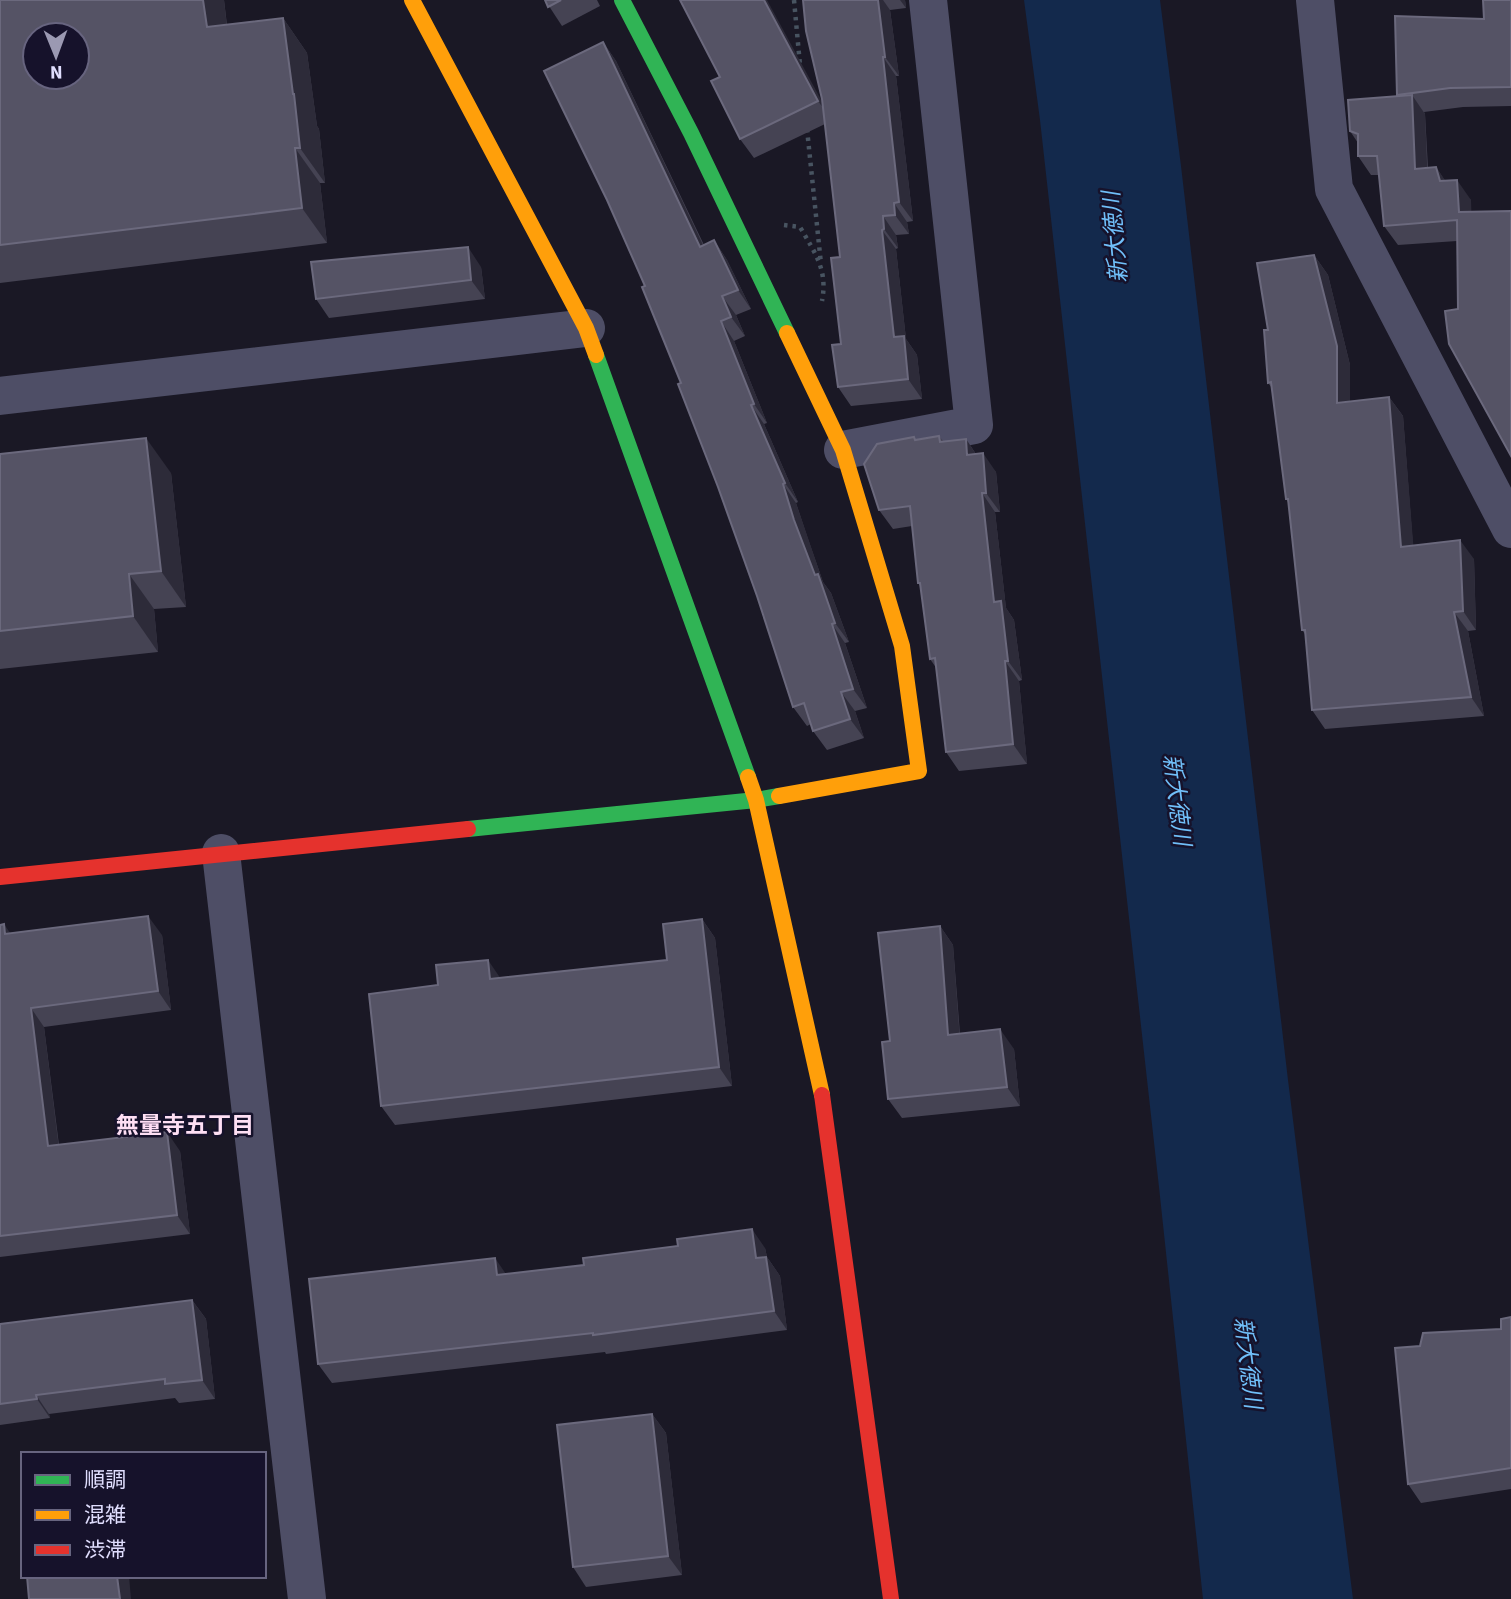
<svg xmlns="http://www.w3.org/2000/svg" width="1511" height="1599" font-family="'Source Sans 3','Noto Sans JP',sans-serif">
<rect width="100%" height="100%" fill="#1a1825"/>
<path fill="#13294c" d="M1024,0H1160L1181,166L1288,1080L1353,1599H1203L1159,1187L1040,120Z"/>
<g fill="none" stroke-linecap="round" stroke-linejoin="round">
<g stroke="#485461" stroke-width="4.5" stroke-dasharray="3.5 5" stroke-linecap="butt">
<path d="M794,0L800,65"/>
<path d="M807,129L821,264"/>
<path d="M784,225L800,227C815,253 828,270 822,301"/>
</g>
<g stroke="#4e4e66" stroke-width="38">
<path d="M1315,0L1334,189L1511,529"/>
<path d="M0,396L586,328"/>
<path d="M843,450L974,425L928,0"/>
<path d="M221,853L307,1599"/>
</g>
<g stroke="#30b455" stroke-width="16">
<path d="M622,0L691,133L787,333"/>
<path d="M596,355L748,777"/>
<path d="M468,829L756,800L779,796"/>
</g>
<g stroke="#ff9f0a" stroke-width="16">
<path d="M412,0L586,328L596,355"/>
<path d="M748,777L756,800L822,1095"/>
<path d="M779,796L919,771L902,646L843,450L787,333"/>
</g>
<g stroke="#e5322d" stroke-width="16">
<path d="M0,877L468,829"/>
<path d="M822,1095L891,1599"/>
</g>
</g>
<g fill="#454353">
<path d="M0,0H224L227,25L283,18L307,53L317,126L319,129L325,183H320L327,243L0,283Z"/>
<path d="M545,0H597L600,6L562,26Z"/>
<path d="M680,0L823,104L803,0H905L906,8L890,10L899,76H896L913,221L907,222L909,234L896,235L898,248L896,249L906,339L917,355L922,399L851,406L838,387L841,344L840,257L825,124L754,158L740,139L720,77Z"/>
<path d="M1511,0V106L1463,107L1424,112L1425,114L1428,168L1436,167L1445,181L1471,200L1458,309L1457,241L1398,245L1384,226L1379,175H1371L1358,156V143L1350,131L1397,96V95L1484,19Z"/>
<path d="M603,42L616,61L704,245L714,240L727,260L751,309L736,315L745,336L734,341L767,423L764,424L798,502L796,503L808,539L823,582L831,593L849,642L845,643L867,708L855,711L864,738L827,750L813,731L811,724L807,726L793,707L757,596L681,383Z"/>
<path d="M1314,255L1328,275L1350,365V402L1389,397L1403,416L1413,546L1474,559L1476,630L1468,631L1484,716L1325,729L1312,710L1305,634L1302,630L1288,502L1286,499L1272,388L1268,383V330Z"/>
<path d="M481,267L485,299L329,318L316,299Z"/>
<path d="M939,436L944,442L966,439L976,454L996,472L1000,512H995L1006,608L1014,620L1022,680L1019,681L1027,764L959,771L946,752L937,669L930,659L921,587L918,583L912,526L893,529L879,510L916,440Z"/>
<path d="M0,454L171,473L186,607L154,609L158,652L0,669Z"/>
<path d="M702,919L715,938L732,1086L395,1125L381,1106L500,978L667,960Z"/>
<path d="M0,925L10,933L162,935L171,1010L44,1027L59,1145L180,1151L190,1234L0,1257Z"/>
<path d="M940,926L953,945L960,1034L1014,1049L1020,1106L902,1118L888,1099L890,1041Z"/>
<path d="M765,1248L767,1257L780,1276L787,1330L606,1354L605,1352L332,1383L318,1364L505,1274Z"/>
<path d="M192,1300L206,1319L215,1399L179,1403L175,1398L49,1414L50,1418L0,1425V1324Z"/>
<path d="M1511,1317V1489L1421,1503L1408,1484L1420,1346L1501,1329Z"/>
<path d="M652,1414L666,1433L682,1575L586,1587L573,1567Z"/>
</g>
<g fill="#2d2b39">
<path d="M203,0H224L231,63L207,27Z"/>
<path d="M764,0H767L832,120L818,101Z"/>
<path d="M878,0H883L890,10L899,76L885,57Z"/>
<path d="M900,0H905L906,8Z"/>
<path d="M283,18L307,53L317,126L319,129L325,183L300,148Z"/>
<path d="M603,42L616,61L713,266L700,247Z"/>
<path d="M883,57L896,76L913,221L899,202Z"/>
<path d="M1412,95L1425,114L1428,188L1415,169Z"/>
<path d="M295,148L320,183L327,243L302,208Z"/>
<path d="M1436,167L1449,186L1440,181Z"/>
<path d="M1457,180L1471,200L1472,231L1459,212Z"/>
<path d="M894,203L907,222L909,234L895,215Z"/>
<path d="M883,216L896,235L898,248L884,229Z"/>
<path d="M882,230L896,249L906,339L917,355L922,399L908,379L894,337Z"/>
<path d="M714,240L727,260L751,309L738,290Z"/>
<path d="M468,247L481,267L485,299L471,280Z"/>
<path d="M1314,255L1328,275L1350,365V422L1337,403Z"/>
<path d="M722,296L736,315L745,336L731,317Z"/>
<path d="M721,321L734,341L767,423L754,404Z"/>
<path d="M1389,397L1403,416L1415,566L1401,547Z"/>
<path d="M751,405L764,424L798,502L785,483Z"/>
<path d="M146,438L171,473L186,607L161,571Z"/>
<path d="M966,439L979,459L967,455Z"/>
<path d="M983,453L996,472L1000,512L986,493Z"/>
<path d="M783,484L796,503L823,582L831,593L849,642L835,623L815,575L794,520Z"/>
<path d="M982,493L995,512L1006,608L1014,620L1022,680L1008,661L994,602Z"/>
<path d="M1460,540L1474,559L1476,630L1463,611Z"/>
<path d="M129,574L154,609L158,652L133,616Z"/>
<path d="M1454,612L1468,631L1484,716L1471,697Z"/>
<path d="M832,624L845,643L867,708L853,689Z"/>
<path d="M1005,661L1019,681L1027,764L1013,744Z"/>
<path d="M841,692L855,711L864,738L850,719Z"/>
<path d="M148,916L162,935L171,1010L158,991Z"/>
<path d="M702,919L715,938L732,1086L719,1067Z"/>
<path d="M4,924L17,943L5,934Z"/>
<path d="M940,926L953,945L961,1054L948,1035Z"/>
<path d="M488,960L501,979H490Z"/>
<path d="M31,1008L44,1027L61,1165L48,1146Z"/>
<path d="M1000,1029L1014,1049L1020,1106L1007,1087Z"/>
<path d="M167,1132L180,1151L190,1234L177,1215Z"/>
<path d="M752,1229L765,1248L767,1257L780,1276L787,1330L774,1311L756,1258Z"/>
<path d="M495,1258L508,1277L497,1275Z"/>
<path d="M192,1300L206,1319L215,1399L202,1380Z"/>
<path d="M36,1395L49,1414L50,1418L37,1399Z"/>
<path d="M652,1414L666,1433L682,1575L668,1556Z"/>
<path d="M117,1576H129L131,1599H120Z"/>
</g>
<g fill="#555365" stroke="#6b697d" stroke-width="2" fill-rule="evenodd">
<path d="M0,0H203L207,27L283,18L293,94H294L300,148H295L302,208L0,245ZM35,35H77V77H35Z"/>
<path d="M545,0H561L548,7Z"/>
<path d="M680,0H764L818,101L740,139L711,81L720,77Z"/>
<path d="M803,0H878L885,57H883L899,202L894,203L895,215L883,216L884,229L882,230L894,337L904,336L908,379L838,387L832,345L841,344L831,258L840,257L822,99L806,31Z"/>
<path d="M1483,0H1511V87L1450,88L1397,95L1395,16L1484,19Z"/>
<path d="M603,42L700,247L714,240L738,290L722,296L731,317L721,321L754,404L751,405L785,483L783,484L794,520L815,575L818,574L835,623L832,624L853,689L841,692L850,719L813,731L804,703L793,707L757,596L718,487L678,384L681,383L642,287L645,286L607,200L544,71Z"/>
<path d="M1412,95L1415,169L1436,167L1440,181L1457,180L1459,212L1511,211V456L1449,344L1445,311L1458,309L1457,220L1384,226L1377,156H1358V134L1350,131L1348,100Z"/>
<path d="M468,247L471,280L316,299L311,262Z"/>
<path d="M1314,255L1337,346V403L1389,397L1401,547L1460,540L1463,611L1454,612L1471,697L1312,710L1305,630H1302L1288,499H1286L1271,382L1268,383L1264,330H1268L1257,263Z"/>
<path d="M939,436L940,442L966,439L967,455L983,453L986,493H982L994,602L1001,601L1008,661H1005L1013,744L946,752L935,658L930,659L920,583H918L910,506L879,510L864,464L877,444L914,437L915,440Z"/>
<path d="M146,438L161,571L129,574L133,616L0,631V454Z"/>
<path d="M148,916L158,991L31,1008L48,1146L167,1132L177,1215L0,1236V925L4,924L5,934Z"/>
<path d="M702,919L719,1067L381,1106L369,994L438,985L436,965L488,960L490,979L667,960L663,924Z"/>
<path d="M940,926L948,1035L1000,1029L1007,1087L888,1099L882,1042L890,1041L878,933Z"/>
<path d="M752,1229L756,1258L766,1257L774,1311L593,1335V1333L318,1364L309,1279L495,1258L497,1275L584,1265L583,1258L678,1246L677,1239Z"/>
<path d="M192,1300L202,1380L165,1384V1379L36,1395L37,1399L0,1404V1324Z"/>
<path d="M1511,1317V1468L1408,1484L1395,1348L1420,1346L1423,1333L1501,1329V1319Z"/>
<path d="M652,1414L668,1556L573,1567L557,1425Z"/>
<path d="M27,1576H117L120,1599H29Z"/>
</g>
<g text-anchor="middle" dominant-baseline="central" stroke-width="5" stroke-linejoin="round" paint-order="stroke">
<g font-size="23" font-style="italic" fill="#70bff9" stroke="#16122b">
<text transform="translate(1115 237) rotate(-95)">新大徳川</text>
<text transform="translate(1177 800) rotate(83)">新大徳川</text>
<text transform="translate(1248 1363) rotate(83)">新大徳川</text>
</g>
<g font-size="23" font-weight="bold" fill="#fedff4" stroke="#16122b">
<text x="185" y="1125">無量寺五丁目</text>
</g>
</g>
<rect x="21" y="1452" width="245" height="126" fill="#16122b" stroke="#67647f" stroke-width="2"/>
<rect x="35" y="1475" width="35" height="10" fill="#30b455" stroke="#67647f" stroke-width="2"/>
<text x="84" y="1487" font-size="21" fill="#e0defe">順調</text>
<rect x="35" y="1510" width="35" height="10" fill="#ff9f0a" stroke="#67647f" stroke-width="2"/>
<text x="84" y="1522" font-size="21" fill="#e0defe">混雑</text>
<rect x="35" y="1545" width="35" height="10" fill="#e5322d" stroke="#67647f" stroke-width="2"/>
<text x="84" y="1557" font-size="21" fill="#e0defe">渋滞</text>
<g transform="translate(56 56) rotate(179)"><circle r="33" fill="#16122b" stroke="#67647f" stroke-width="2"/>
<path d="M0-5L12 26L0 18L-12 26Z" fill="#9b99b2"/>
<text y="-10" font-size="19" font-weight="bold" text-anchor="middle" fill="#e0defe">N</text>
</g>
</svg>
